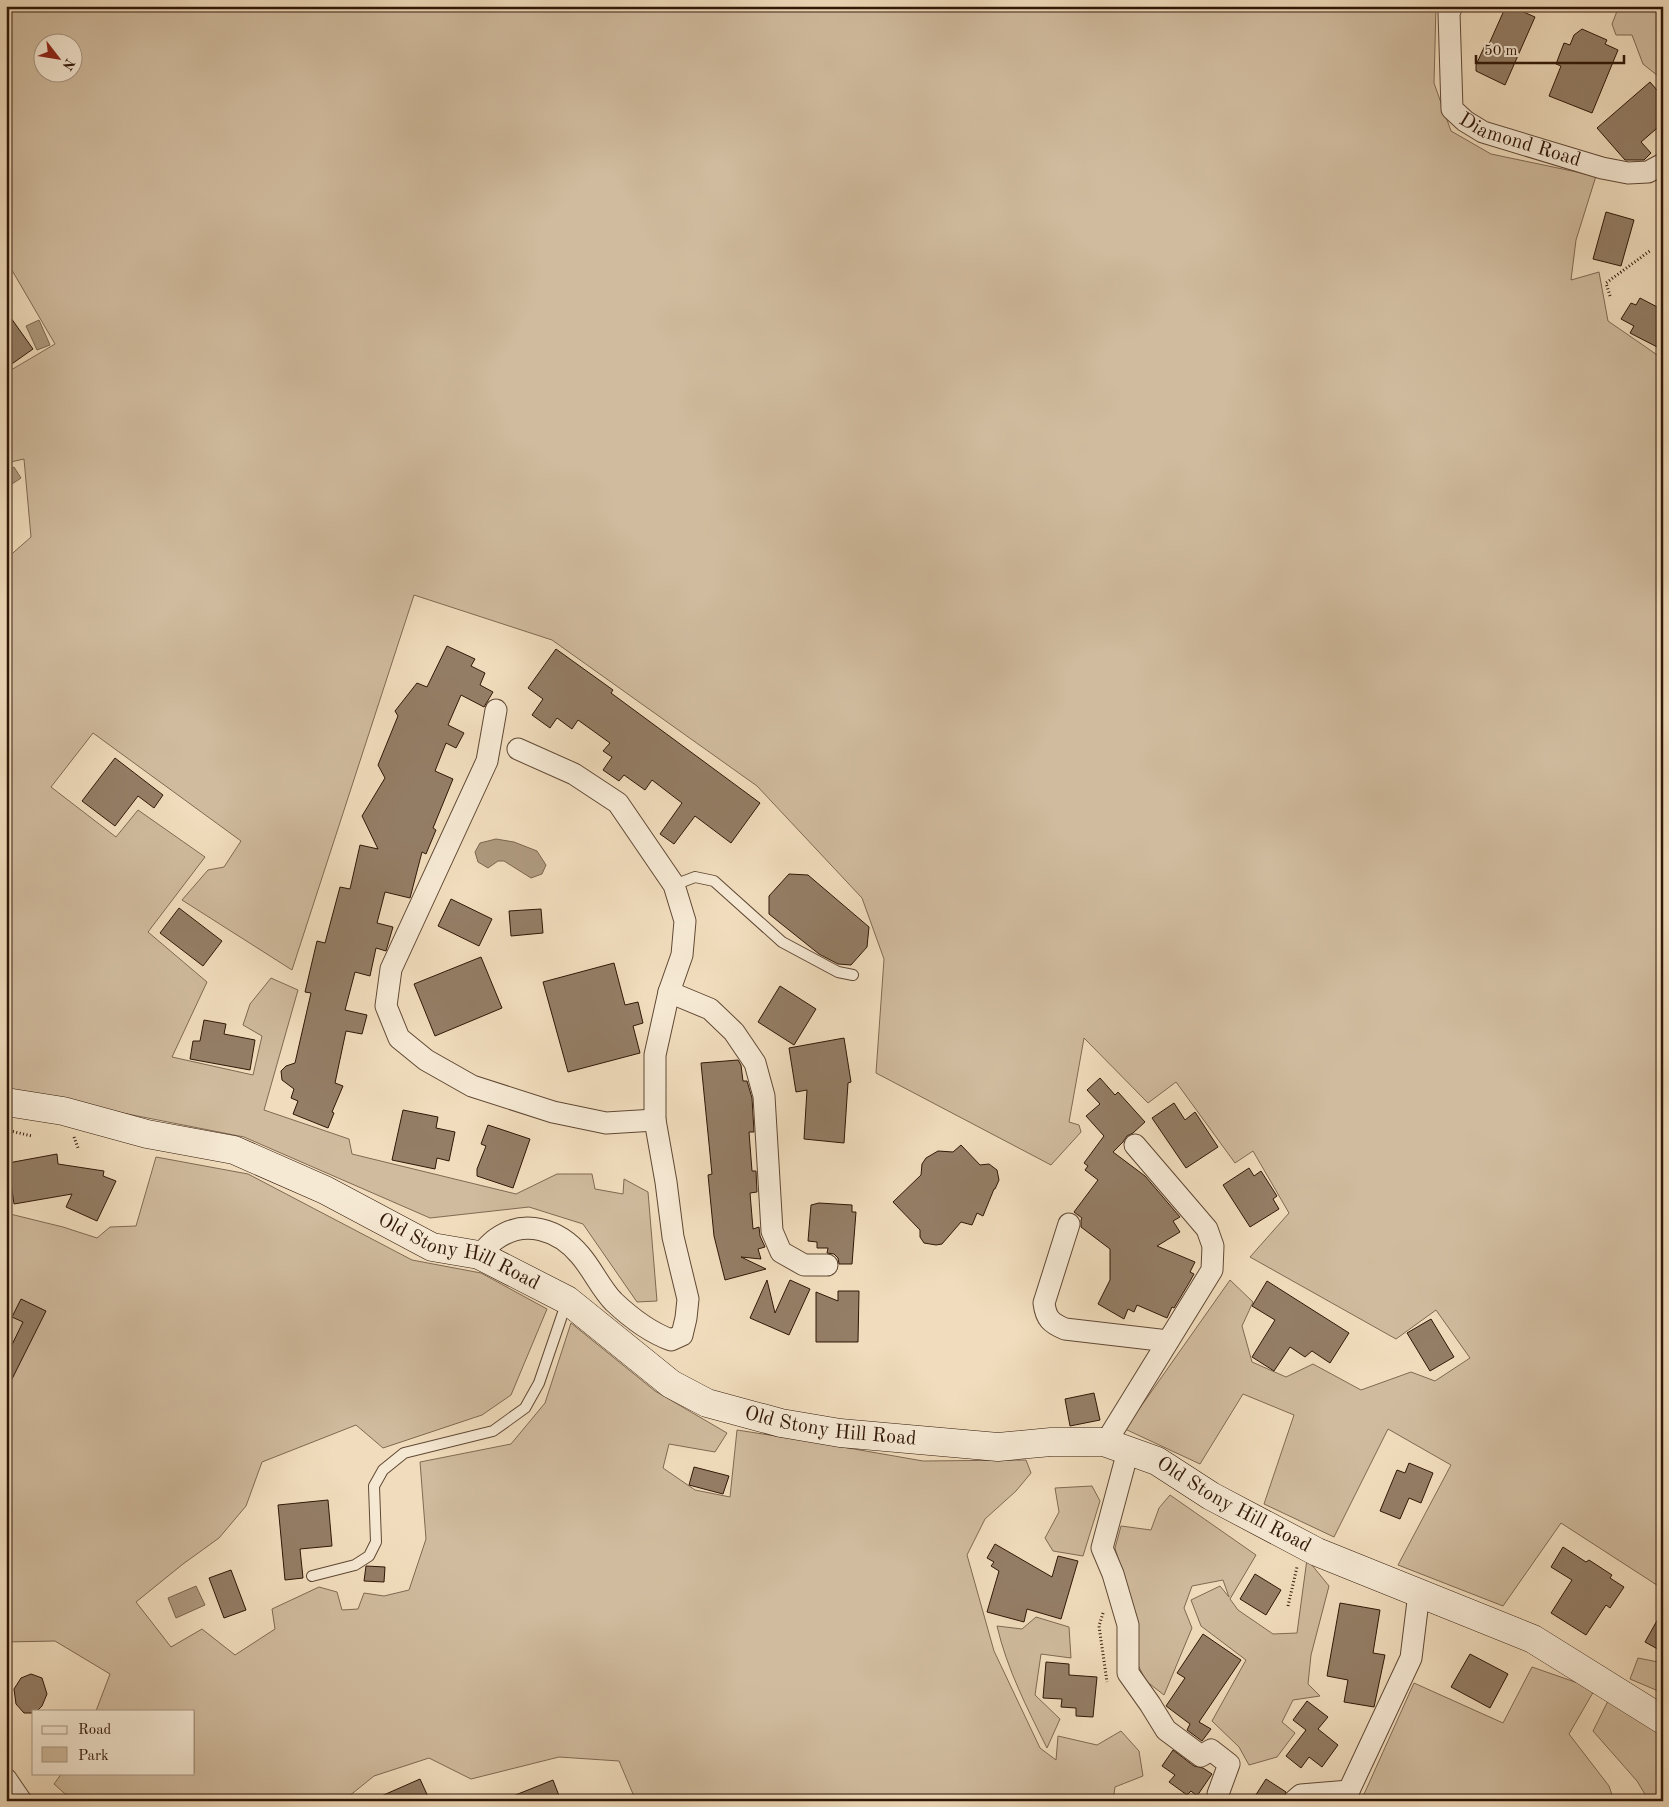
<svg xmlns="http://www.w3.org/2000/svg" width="1669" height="1807" font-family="'Old Standard TT',serif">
<rect width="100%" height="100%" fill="#f1ddbd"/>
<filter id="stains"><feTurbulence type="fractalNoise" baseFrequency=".004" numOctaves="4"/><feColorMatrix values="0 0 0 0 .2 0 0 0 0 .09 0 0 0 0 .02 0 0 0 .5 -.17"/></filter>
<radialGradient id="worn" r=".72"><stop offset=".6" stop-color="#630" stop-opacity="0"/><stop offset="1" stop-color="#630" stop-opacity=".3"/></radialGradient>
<g fill="#d0bb9e" stroke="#806952" fill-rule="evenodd">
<path d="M6,6H1436L1434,83L1451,131L1491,154L1596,176L1576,240L1571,280L1599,272L1608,321L1663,359V1589L1561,1523L1503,1606L1398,1565L1451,1465L1388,1429L1334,1537L1264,1504L1294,1415L1243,1394L1200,1464L1125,1429L1230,1280L1253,1302L1242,1326L1252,1362L1286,1377L1313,1364L1361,1390L1411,1372L1435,1381L1470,1358L1436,1310L1396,1339L1250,1257L1289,1213L1253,1151L1235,1163L1176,1082L1148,1103L1084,1038L1069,1122L1079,1125L1081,1132L1051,1165L876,1073L884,959L862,898L757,786L552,640L414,595L292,970L182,900L208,870L224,867L241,841L93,733L51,787L116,837L138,810L205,857L148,932L207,982L172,1057L253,1075L262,1036L243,1025L250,1004L271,978L298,990L264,1110L349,1139L352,1154L516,1194L557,1174H592L595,1189L623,1194L624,1179L648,1192L657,1301L637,1302L583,1224L529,1207L430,1218L244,1137L6,1090V559L31,537L24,459L6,463V373L55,344L6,260ZM42,42H72V72H42Z"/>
<path d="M1619,6H1663V80L1643,64L1632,35H1616L1612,24Z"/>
<path d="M156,1157L248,1174L412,1260L481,1273L547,1309L511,1395L482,1415L383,1448L356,1425L262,1462L246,1506L219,1538L183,1564L136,1602L171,1647L202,1629L235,1655L275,1629L272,1609L319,1587L337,1592L342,1610L358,1609L364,1593L384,1596L409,1590L426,1539L420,1462L511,1444L545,1403L571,1323L655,1391L727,1433L715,1452L669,1444L663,1468L695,1490L730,1497L737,1430L808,1441L923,1461L1026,1460L1031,1473L1016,1491L985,1519L967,1555L994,1651L1040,1748L1056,1760L1058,1736L1097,1745L1121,1731L1139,1751L1143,1776L1115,1787L1113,1801H636L619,1761L559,1757L471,1779L429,1758L374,1776L343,1801H73L54,1784L62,1773H194V1711H96L110,1674L55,1641L6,1642V1213L63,1227L97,1238L110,1227L136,1226Z"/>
<path d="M1092,1486L1100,1501L1083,1556L1053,1551L1045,1538L1059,1512L1055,1488Z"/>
<path d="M1170,1495L1256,1555L1230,1599L1238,1610L1273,1634L1297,1633L1307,1559L1329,1586L1311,1655L1308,1684L1320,1696L1293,1700L1282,1722L1295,1733L1277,1757L1249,1765L1239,1747L1212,1721L1246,1660L1201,1626L1191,1600L1220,1586L1229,1597L1223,1580L1192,1586L1184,1608L1192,1628L1164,1695L1146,1681L1135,1659L1137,1624L1115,1548L1121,1526L1151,1530L1159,1508Z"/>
<path d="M1036,1617L1069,1627L1071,1658L1041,1654L1035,1695L1060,1719L1047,1748C1027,1708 1007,1669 997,1626L1022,1629Z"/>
<path d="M1638,1658L1663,1663V1693L1630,1679Z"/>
<path d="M1532,1667L1595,1689L1569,1734L1609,1786L1614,1801H1361L1414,1683L1503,1723Z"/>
<path d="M1610,1697L1663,1728V1801H1649L1637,1781L1593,1731Z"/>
</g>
<g fill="#af9a7f" stroke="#7c664f">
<path d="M39,320L50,345L37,350L26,326Z"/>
<path d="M14,467L21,478L6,488V472Z"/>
<path d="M496,839L514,842L537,851L546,865L542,874L531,878L504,861H498L488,868L478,862L475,852L480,843Z"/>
<path d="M196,1586L205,1605L176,1618L168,1598Z"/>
</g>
<g fill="#947e66" stroke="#301707">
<path d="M1506,6H1510L1535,17L1505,85L1476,71V65L1486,43L1489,44Z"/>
<path d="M1582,29L1607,40L1605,44L1618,50L1592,113L1549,96L1561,66L1556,64L1564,43L1570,45L1574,35Z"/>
<path d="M1650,82L1663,97V123L1641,142L1651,153L1644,160H1625L1597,128Z"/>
<path d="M1606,212L1634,220L1621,266L1593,259Z"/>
<path d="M1640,298L1663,310V350L1630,333L1634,326L1621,319L1631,303L1636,305Z"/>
<path d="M6,311L33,349L6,368Z"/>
<path d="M447,646L475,659L471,666L485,673L480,685L493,692L484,707L461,695L448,725L464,733L456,748L446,743L435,771L453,779L433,828L436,830L426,854L422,852L410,898L385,892L377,923L393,927L386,951L376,948L370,976L355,972L345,1010L367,1015L362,1034L346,1031L335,1083L343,1086L332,1112L334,1113L328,1128L293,1114L298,1101L291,1098L294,1089L282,1080L281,1071L286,1066L295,1063L311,993L305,992L317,941L325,943L340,887L350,889L360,845L378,849L362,816L385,778L378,765L398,716L395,711L417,683L427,687Z"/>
<path d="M556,649L613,690L611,693L760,803L731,843L695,816L674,844L660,834L682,803L652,780L645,790L624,775L619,781L603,770L612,757L603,751L610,743L578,720L572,729L557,718L550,728L532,715L543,699L528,688Z"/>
<path d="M115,758L163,795L154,808L138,796L115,826L82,801Z"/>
<path d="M789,874L808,875L869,927L867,947L851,965L838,964L819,954L769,914V896Z"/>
<path d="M451,899L492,919L479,946L438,926Z"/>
<path d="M179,908L222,941L203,966L160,933Z"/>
<path d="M541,909L543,933L511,936L509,911Z"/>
<path d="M481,957L502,1008L435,1036L414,984Z"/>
<path d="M614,963L625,1005L638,1002L643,1023L633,1026L640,1053L568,1072L543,982Z"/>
<path d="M780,986L816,1009L794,1045L758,1022Z"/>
<path d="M204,1020L226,1024L224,1034L255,1040L250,1070L190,1059L193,1041H200Z"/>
<path d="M844,1038L851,1082L848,1083L844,1143L804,1139L807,1090L796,1092L789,1048Z"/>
<path d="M738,1060L741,1065L743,1081H747L752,1098L754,1132H749L752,1171H756L757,1192L750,1193L753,1229L759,1227L760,1236L765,1247L758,1249L761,1259L741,1257L766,1269L725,1280L714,1236L708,1175L712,1174L701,1063Z"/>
<path d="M1100,1078L1115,1095L1118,1092L1145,1122L1133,1133L1127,1136L1123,1142L1113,1152L1145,1176L1180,1217L1173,1221L1180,1232L1157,1246L1195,1262L1190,1272L1194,1274L1189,1283L1174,1308L1172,1307L1167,1318L1137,1305L1134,1312L1128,1309L1124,1319L1098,1304L1110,1280V1249L1081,1227V1220L1082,1218L1074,1212L1098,1180L1085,1170L1088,1166L1084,1163L1104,1136L1086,1116L1100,1104L1087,1090Z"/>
<path d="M1174,1103L1185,1120L1195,1112L1218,1147L1186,1168L1152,1118Z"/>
<path d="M403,1110L438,1117L436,1128L455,1132L449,1161L437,1158L435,1169L392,1160Z"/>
<path d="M488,1125L530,1139L513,1188L477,1176V1169L486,1146L481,1144Z"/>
<path d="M961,1145L980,1165L989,1164L997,1170L999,1180L995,1189H994L983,1216L977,1213L972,1225L961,1222L942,1244L936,1245L924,1243L920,1237V1230L893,1202L921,1175L922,1164L926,1158L938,1151L953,1152Z"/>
<path d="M57,1154L58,1164L104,1171L103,1176L116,1181L97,1221L66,1207L72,1194L14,1204L8,1163Z"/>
<path d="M1249,1168L1254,1176L1261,1171L1277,1196L1273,1199L1279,1209L1250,1227L1223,1185Z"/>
<path d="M819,1203L852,1205V1212H856L852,1264H839L838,1258L834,1254L827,1253L828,1248H817V1242L808,1241L811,1205Z"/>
<path d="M767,1280L775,1313L790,1280L810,1289L789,1335L750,1318Z"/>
<path d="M1267,1281L1349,1333L1330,1363L1312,1351L1305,1357L1290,1347L1274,1371L1252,1357L1275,1320L1252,1306Z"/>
<path d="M838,1291H859L858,1342H816V1292L838,1301Z"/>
<path d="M21,1299L46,1311L6,1391V1357L23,1322L12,1317Z"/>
<path d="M1431,1319L1454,1357L1430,1371L1407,1333Z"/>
<path d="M1094,1393L1100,1420L1070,1426L1065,1399Z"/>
<path d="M1409,1463L1433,1473L1421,1503L1409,1498L1400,1519L1380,1511L1397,1470L1405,1473Z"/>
<path d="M694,1467L729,1476L723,1494L689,1485Z"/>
<path d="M328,1500L332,1546L300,1549L303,1578L285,1580L278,1505Z"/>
<path d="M995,1544L1052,1577L1058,1556L1078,1561L1061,1619L1027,1609L1024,1622L987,1612L999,1571L991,1566L994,1562L987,1558Z"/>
<path d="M1563,1547L1586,1562L1589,1560L1612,1575L1610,1578L1624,1587L1610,1608L1606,1605L1586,1635L1551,1613L1572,1580L1551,1567Z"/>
<path d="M366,1566L385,1567L384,1582L364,1581Z"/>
<path d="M231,1570L246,1610L224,1618L209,1578Z"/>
<path d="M1255,1574L1281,1590L1266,1615L1240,1599Z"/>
<path d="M1340,1603L1380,1610L1373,1653L1385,1655L1374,1707L1344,1702L1348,1680L1327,1676Z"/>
<path d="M1663,1610V1652L1645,1642Z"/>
<path d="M1203,1634L1241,1660L1199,1722L1211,1729L1202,1741L1187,1730L1190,1724L1166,1706L1185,1678L1177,1673Z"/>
<path d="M1470,1654L1508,1674L1490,1708L1451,1687Z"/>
<path d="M1046,1662L1069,1664V1675L1097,1677L1093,1717L1076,1716V1708L1061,1707L1062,1699L1043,1698Z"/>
<path d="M31,1674L42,1678L47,1694L42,1706L37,1711H34V1713H24L16,1704L14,1689L21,1678Z"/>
<path d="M1307,1701L1328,1717L1318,1729L1338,1745L1322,1767L1309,1757L1301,1768L1286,1756L1306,1730L1293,1720Z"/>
<path d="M1173,1750L1194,1766L1203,1768L1212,1774L1197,1796L1191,1791L1187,1795L1169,1782L1175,1775L1162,1766Z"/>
<path d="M420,1779L430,1801H370Z"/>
<path d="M1266,1779L1286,1792L1282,1801H1252Z"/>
<path d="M553,1780L561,1801H503V1800Z"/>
</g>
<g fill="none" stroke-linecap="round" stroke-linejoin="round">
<defs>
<g id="lane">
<path d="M674,885L695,877L714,881L782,942L838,972L853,975"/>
<path d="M312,1576L355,1565L369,1556L376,1542L374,1486L383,1470L404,1453L493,1431L525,1408L539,1383L567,1301"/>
</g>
<g id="street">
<path id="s1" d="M1452,6L1449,13L1452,109L1465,121L1483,132L1602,168L1628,173L1648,172L1663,164"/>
<path d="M496,710L487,761L391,969L386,1006L399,1038L426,1060L472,1086L553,1112L606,1123L655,1120"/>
<path d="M669,992L710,1009L734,1032L755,1063L764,1096L772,1231L781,1252L804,1265H827"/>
<path d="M1069,1224L1044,1303C1046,1319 1051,1323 1065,1329L1168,1341"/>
<path d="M479,1255C485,1250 490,1243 496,1239C525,1218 559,1230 580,1255C593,1270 601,1289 614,1302C631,1318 649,1332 671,1340L682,1335L686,1318L688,1299L673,1237L666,1182L655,1120V1055L669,992L682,955L685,921L674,885L618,803L574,774L518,749"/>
<path d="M1106,1442L1212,1270L1213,1246L1207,1229L1135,1145"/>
<path d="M1128,1451L1102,1548L1113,1574L1128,1625V1673L1150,1704L1166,1730L1201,1756L1211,1750L1229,1764L1218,1794L1219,1801"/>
<path d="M6,1779L21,1801"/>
<path d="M1294,1801L1301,1795L1349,1791"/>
<path d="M1344,1801L1411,1658L1419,1593"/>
</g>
<g id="secondary">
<path id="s2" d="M6,1102L63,1111L147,1134L234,1150L325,1190L432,1247L479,1255L567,1300L671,1384L707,1403L781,1423L840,1433L998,1447L1051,1442H1104L1157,1461L1211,1496L1317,1552L1533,1639L1663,1720"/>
</g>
</defs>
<use href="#lane" stroke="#604834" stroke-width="12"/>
<use href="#street" stroke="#604834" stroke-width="23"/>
<use href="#secondary" stroke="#301707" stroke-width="29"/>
<g stroke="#301707" stroke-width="3" stroke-dasharray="1 2.5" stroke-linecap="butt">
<path d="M1610,296L1606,283L1651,250"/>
<path d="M6,1130L32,1136"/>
<path d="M74,1137L78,1148"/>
<path d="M1288,1606L1297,1567"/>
<path d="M1103,1613L1099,1626L1107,1682"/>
</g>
<use href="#lane" stroke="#f6e9d4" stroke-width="10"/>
<use href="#street" stroke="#f6e9d4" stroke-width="21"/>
<use href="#secondary" stroke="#f6e9d4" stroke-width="28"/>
</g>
<g text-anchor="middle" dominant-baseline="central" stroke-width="4.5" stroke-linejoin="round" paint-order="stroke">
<g font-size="20" fill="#301707" stroke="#f6e9d4">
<text stroke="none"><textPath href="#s1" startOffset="180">Diamond Road</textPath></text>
<text stroke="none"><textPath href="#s2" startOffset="481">Old Stony Hill Road</textPath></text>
<text stroke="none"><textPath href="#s2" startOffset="901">Old Stony Hill Road</textPath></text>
<text stroke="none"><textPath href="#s2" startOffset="1321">Old Stony Hill Road</textPath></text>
</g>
</g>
<rect width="1669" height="1807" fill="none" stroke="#f1ddbd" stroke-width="25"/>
<rect x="8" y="8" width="1654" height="1792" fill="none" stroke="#301707" stroke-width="2.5"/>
<rect x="12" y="12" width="1644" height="1782" fill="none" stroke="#301707"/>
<rect x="32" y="1710" width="162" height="65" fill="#f6e9d4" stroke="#a79582"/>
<rect x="42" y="1726" width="25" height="8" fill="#f6e9d4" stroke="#a79582"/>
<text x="78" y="1734" font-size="15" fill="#301707">Road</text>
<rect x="42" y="1747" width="25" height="15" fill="#d0bb9e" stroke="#a79582"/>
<text x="78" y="1760" font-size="15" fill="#301707">Park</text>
<g transform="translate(58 58) rotate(121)"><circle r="24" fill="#f6e9d4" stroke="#a79582"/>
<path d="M0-4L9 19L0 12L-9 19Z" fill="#8f2418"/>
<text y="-8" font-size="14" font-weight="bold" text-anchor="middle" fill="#301707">N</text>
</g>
<path d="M1476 55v8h148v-8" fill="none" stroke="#301707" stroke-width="2.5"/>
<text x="1484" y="55" font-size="15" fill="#301707" stroke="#f6e9d4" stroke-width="4" paint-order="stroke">50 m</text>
<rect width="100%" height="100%" filter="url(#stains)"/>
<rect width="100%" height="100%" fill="url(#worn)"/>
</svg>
